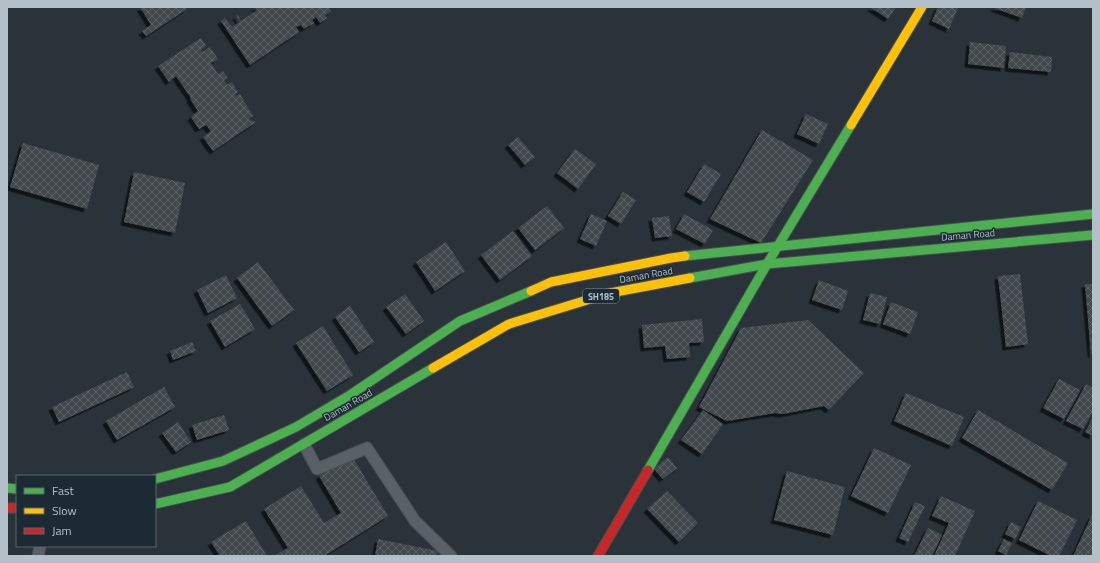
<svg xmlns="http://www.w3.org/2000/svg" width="1100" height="563" font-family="'Titillium Web',sans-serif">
<defs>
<pattern id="building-cross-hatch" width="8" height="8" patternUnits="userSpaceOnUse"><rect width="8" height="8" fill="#424a4e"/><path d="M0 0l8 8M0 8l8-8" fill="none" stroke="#5b6266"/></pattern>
<filter id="shadow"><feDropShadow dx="-3.5" dy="3.5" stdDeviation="0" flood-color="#0009"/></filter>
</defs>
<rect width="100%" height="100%" fill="#293339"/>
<g fill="url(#building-cross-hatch)" filter="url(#shadow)">
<path d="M140,7H185L187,9L146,36L142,31L151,25Z"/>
<path d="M255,7H328L331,11L325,15L327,18L320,23L316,17L312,20L314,23L304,29L301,25L296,27L299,32L250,65L221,21L225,18L232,27L240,22L236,16L238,15L241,21L257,10Z"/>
<path d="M870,7H896L888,19Z"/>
<path d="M938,7H955L958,8L949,29L932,21Z"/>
<path d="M994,7H1026L1022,18L994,8Z"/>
<path d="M201,38L206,46L201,49L203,52L210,47L218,59L211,63L218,74L223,71L228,78L224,80L227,85L232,82L238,92L235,94L236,96L240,94L253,116L248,119L256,122L213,151L203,137L211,131L206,125L199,129L191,117L198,111L190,99L191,98L176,76L169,82L158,66Z"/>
<path d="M970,42L1006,46L1004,68L968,64Z"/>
<path d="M1010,52L1052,57L1051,72L1008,68Z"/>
<path d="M806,114L828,124L819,144L797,134Z"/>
<path d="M762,130L813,160L761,243L710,219Z"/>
<path d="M518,137L535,157L525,165L508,145Z"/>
<path d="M23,143L99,165L87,209L10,187Z"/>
<path d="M575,149L596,164L578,189L557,173Z"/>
<path d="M704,164L721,174L704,202L687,192Z"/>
<path d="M134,172L185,183L175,233L124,222Z"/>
<path d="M623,192L636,200L621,224L608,216Z"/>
<path d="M547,206L564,228L535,250L518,228Z"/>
<path d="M591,214L607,221L596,246L580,239Z"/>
<path d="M684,214L713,230L705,244L676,229Z"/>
<path d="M669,216L672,236L655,238L652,218Z"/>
<path d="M513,231L532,256L500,280L481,255Z"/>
<path d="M446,242L465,271L435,291L416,262Z"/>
<path d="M258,262L294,310L272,326L237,278Z"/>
<path d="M1020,274L1028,344L1006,347L998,276Z"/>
<path d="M226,275L237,298L208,313L197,290Z"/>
<path d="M819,280L848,291L842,310L812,300Z"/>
<path d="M1085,284H1093V354H1091Z"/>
<path d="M870,293L887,297L880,324L863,320Z"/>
<path d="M405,294L424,321L406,334L386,307Z"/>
<path d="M891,302L918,312L910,334L883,324Z"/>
<path d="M240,304L255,329L225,347L210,321Z"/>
<path d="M350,306L374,342L359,352L335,317Z"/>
<path d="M702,319L704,342L689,343L690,357L667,359L665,346L644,348L642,325Z"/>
<path d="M808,320L864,373L829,410L824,406L783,414L775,413L727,421L699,407L741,328Z"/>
<path d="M323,326L353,375L327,391L296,343Z"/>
<path d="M192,342L196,351L173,360L170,351Z"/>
<path d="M127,372L134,387L59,422L52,407Z"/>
<path d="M1059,379L1080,390L1064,419L1043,408Z"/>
<path d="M1086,384L1093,388V411L1083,429L1066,421Z"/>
<path d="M164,387L175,407L117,440L106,421Z"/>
<path d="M906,393L964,417L952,446L894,421Z"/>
<path d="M703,410L723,424L702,454L681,440Z"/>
<path d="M978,410L1068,463L1052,490L962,438Z"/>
<path d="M224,415L229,430L197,440L192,425Z"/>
<path d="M1093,417V436L1085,432Z"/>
<path d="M178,422L191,442L176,452L162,433Z"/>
<path d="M874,448L911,465L888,513L851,496Z"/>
<path d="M352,456L388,516L324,556H274L288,548L264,509L301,486L324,523L341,513L319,476Z"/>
<path d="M668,457L677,468L663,479L654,469Z"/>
<path d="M787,471L845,487L833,535L774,520Z"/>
<path d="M667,491L698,523L679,542L647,509Z"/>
<path d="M941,496L975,511L955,556H934L949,523L932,516Z"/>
<path d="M1038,501L1077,520L1059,556H1051L1019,540Z"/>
<path d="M915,502L925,506L908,542L899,538Z"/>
<path d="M1092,515H1093V556H1073Z"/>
<path d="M246,521L267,556H220L211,542Z"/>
<path d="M1011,522L1021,527L1015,539L1005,534Z"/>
<path d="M928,528L942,535L932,556H914Z"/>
<path d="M378,539L438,551L437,556H375Z"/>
<path d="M1004,539L1012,543L1006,555L998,551Z"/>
</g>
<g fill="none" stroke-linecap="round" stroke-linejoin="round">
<defs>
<g id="street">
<path d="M304,444L317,469L367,448L415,521L451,556"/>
<path d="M38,556L40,546"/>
</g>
<g id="fast">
<path d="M685,256L1093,214"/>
<path d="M690,278L767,264L1093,235"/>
<path d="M648,470L767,264L851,125"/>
<path d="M155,479L223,461L296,427L350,395L460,321L531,291"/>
<path d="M7,488L17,489"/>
<path d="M155,504L230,487L433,368"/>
</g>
<g id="slow">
<path d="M851,125L922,7"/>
<path d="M531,291L551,282L671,258L685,256"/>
<path d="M433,368L509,324L610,293L690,278"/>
</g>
<g id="jam">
<path d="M7,508H17"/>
<path d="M598,556L648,470"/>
</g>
</defs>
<use href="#street" stroke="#484f53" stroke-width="13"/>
<use href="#fast" stroke="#484f53" stroke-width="11"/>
<use href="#slow" stroke="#484f53" stroke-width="11"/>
<use href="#jam" stroke="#484f53" stroke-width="11"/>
<use href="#street" stroke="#5a6166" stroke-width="11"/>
<use href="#fast" stroke="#4caf50" stroke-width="9"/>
<use href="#slow" stroke="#ffc107" stroke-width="9"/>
<use href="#jam" stroke="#c62828" stroke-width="9"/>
</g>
<g text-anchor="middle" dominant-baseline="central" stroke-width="3" stroke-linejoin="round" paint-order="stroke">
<rect fill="#1c2a34" stroke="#86939d" stroke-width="1" x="583" y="289" width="36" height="14" rx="3"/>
<g font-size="9" font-weight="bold" fill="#b3c0ca">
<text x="601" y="296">SH185</text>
</g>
<g font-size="10" fill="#b3c0ca" stroke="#1c2a34">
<text transform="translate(968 235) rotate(-5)">Daman Road</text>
<text transform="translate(646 275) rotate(-10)">Daman Road</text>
<text transform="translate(348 405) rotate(-30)">Daman Road</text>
</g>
</g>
<rect width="1100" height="563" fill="none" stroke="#b3c0ca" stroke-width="16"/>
<rect x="16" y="475" width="140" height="72" fill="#1c2a34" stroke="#586670"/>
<rect x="24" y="488" width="20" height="6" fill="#4caf50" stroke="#586670"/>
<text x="52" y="495" font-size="12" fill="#b3c0ca">Fast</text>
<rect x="24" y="508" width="20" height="6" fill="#ffc107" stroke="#586670"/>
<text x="52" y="515" font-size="12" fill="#b3c0ca">Slow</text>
<rect x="24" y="528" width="20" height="6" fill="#c62828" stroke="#586670"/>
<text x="52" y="535" font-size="12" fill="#b3c0ca">Jam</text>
</svg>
